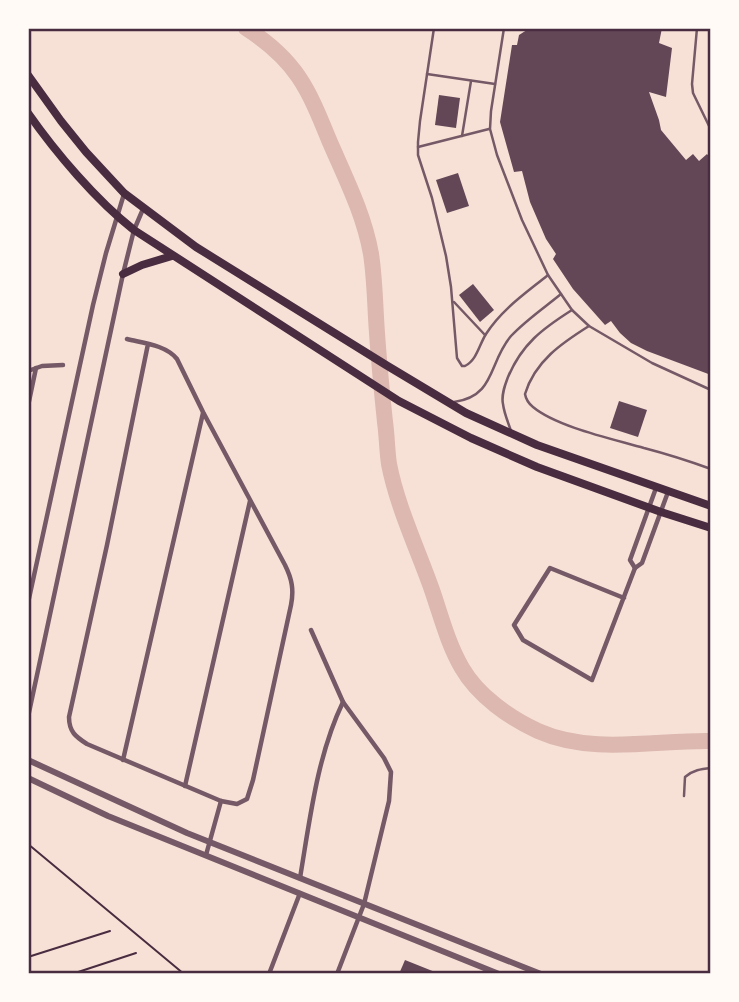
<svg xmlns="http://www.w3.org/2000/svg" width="739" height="1002" font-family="Inter,sans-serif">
<rect width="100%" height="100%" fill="#f7e1d7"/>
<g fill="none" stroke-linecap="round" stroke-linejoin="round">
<path stroke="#dcb8b0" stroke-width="16" d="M246,28C296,60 308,88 329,140C345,177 364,214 371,254C375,280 375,307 377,333C379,363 382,393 385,422C387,436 387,451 389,464C397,506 418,550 432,590C441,616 448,644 462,668C478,696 510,718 538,731C592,755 655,740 711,741"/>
</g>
<g fill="#644757">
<path d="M530,28H662L659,43L672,48L666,97L649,92L659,120L661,130L686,160L693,154L699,161L707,154L711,159V375L647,351L631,343L620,333L611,321L605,325L573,289L553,259L556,254L546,239L530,202L522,171L514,172L500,122L512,45H517L519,35Z"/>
<path d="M439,95L460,98L456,128L435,125Z"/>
<path d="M458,173L469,206L447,213L436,180Z"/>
<path d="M473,284L494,310L480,322L459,295Z"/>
<path d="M619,401L647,410L638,437L610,428Z"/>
<path d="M405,960L440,974H399Z"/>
</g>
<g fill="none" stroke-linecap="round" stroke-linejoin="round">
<g stroke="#4a2c40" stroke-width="2">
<path d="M28,844L184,974"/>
<path d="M28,957L110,931"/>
<path d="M72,974L136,953"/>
</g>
<g stroke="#755966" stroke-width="2.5">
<path d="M434,28L420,121L418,142V155L432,198L446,256L451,287L457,358L462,366H465C477,360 479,345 486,334C502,309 526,293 548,275"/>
<path d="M504,28L491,111L490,129L497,155L522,220L548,275L572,310L589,326L652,363L711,390"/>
<path d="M697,28L692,84L693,93L711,130"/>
<path d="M427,74L495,84"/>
<path d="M462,136L471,81"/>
<path d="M418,147L489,129"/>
<path d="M454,302L485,335"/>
<path d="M589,326C562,343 535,361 525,394C526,400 528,403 533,407C557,427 613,439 644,448C667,454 689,461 711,469"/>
<path d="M454,402C496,396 488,363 511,336C526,320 544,308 561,294"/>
<path d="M511,431C508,422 504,413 503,404C501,395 505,385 508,377C522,344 542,329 572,310"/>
<path d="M684,796L685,777C693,770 701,769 711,768"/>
</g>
<g stroke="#755966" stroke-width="4.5">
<path d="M127,339C143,343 166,345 177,359L203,412L285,565C292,579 294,590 291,605L253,780L247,799L237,804L221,801L87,744C76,737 69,732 69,717L107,545L148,344"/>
<path d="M28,371L42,366L63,365"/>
<path d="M28,406L36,368"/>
<path d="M635,568L630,560L656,488"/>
<path d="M624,598L550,568L514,625L523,640L592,680L635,568L642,563L668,492"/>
<path d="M28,603L93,305L106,253L124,194"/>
<path d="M311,630L343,702L384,758L391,772L389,801L364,904L337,974"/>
<path d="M28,717L123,274L134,230L143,209"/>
<path d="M123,760L203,413"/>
<path d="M185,786L250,501"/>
<path d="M206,855L221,801"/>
<path d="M300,878C310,819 317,756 343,702"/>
<path d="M269,974L300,893"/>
</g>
<g stroke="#755966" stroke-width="6">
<path d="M28,760L187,833L541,974"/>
<path d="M28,778L108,816L499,974"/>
</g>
<g stroke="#4a2c40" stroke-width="8">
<path d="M28,75L61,121L86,152L124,193L196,247L386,365L466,413L537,445L711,506"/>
<path d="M28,113C56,153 96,200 134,230L399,401L471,438L537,467L661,512L711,528"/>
<path d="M123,274L142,265L172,256"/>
</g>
</g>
<rect width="739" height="1002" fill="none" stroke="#fffaf5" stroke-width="60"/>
<rect x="30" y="30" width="679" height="942" fill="none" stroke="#4a2c40" stroke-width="2.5"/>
</svg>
